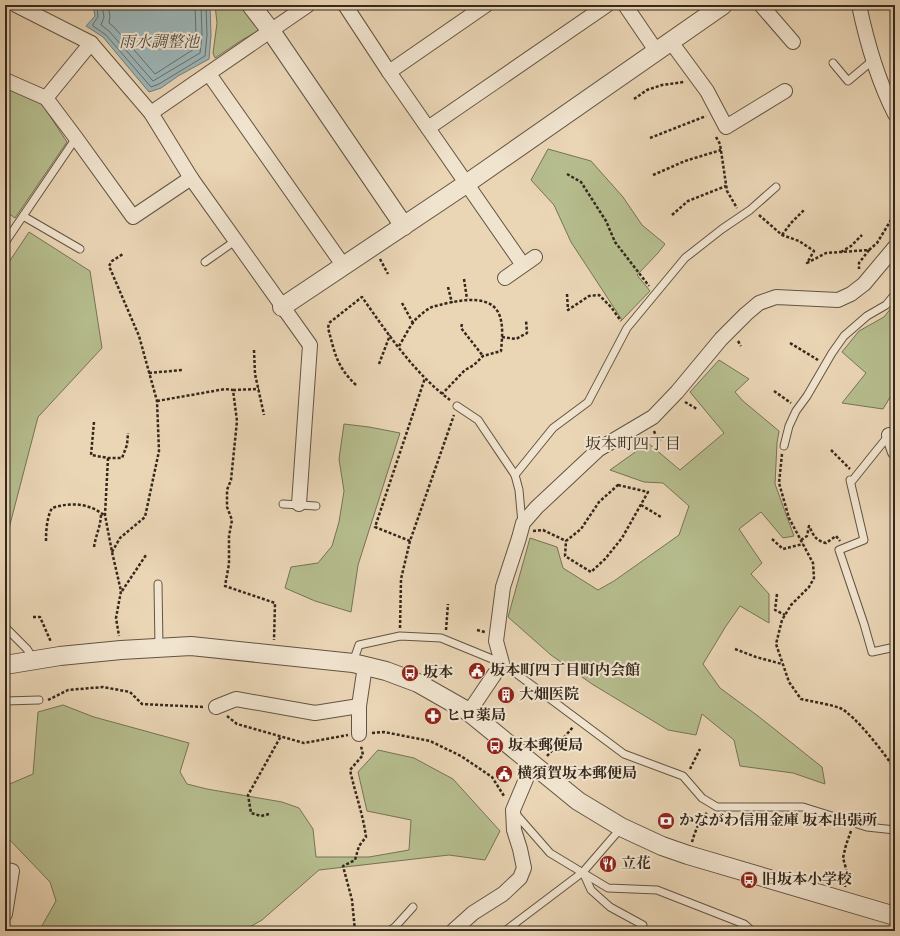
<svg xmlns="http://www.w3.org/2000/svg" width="900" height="936" font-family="'Sorts Mill Goudy','Noto Serif JP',serif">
<rect width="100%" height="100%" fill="#ead5b5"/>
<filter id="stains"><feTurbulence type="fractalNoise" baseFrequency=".005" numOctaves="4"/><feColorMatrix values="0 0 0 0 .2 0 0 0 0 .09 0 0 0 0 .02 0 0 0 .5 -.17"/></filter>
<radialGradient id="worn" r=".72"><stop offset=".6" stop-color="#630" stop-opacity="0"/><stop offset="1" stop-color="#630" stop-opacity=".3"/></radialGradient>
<g fill="#b6bd8e" stroke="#767356">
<path d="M215,5H245L262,29L242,40L215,58L213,53L217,23Z"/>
<path d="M5,86L42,104L67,142L15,218L5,211Z"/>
<path d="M548,149L591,161L623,197L642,225L665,244L658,253L637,275L650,291L622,320L571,242L554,205L531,180Z"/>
<path d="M29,232L90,271L102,348L38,417L7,536L5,537V268Z"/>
<path d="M895,303V389L883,409L842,403L866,373L842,352L859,331L884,317Z"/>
<path d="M719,360L749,379L735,392L743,401L779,431L777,443L775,484L794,536L783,538L761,512L739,529L762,563L751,574L769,594V623L740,606L726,626L703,664L720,688L758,716L822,767L825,784L793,773L740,766L734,740L702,714L696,735L668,730L592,684L551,655L508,617L530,538L557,547L563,568L598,590L614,581L679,535L689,506L663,483L644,482L610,470L648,443L680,470L724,433L690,392Z"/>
<path d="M344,424L369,427L400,433L358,565L351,612L315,601L285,588L291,567L318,563L332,546L339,522L344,491L339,459Z"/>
<path d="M63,705L94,717L189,743L180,772L187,784L207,789L282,802L299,808L313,829L316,857H369L409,850L411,820L367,811L358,772L378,750L414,758L453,779L500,831L485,860L449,855L319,870L262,920L243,931H39L56,901L50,882L5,835V786L33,774L38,712Z"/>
</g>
<path fill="#9db6b9" stroke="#737e7b" d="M93,5H210L211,35L209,59L178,76L161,88L149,92L103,37L86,26L95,16Z"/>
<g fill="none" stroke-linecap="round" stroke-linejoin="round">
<g stroke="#69706b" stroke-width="1">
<path d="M97,5L98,17L93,24V26L106,35L151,87L159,84L205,56L207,35L206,5"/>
<path d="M102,5L104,17L101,25L109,31L153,81L200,53L202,35L201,5"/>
<path d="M108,5L110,16L109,23L114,27L155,74L194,49L196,34L195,5"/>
</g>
<defs>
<g id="service">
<path d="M833,63L848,81L872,61"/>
<path d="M23,216L80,249"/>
<path d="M5,241H6L76,138"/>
<path d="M205,262L235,241"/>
<path d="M457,406L478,420L515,475L519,490L522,523"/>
<path d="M895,431L889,435L852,481L850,480L864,540L839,550L864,624L872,652L895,647"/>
<path d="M784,446L789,426L796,411L807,396L832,353L844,336L867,316L886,305L895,294"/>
<path d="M515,475L553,428L588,402L627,328L685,258L722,229L750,210L776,187"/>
<path d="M283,504L316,506"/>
<path d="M158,584L159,648"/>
<path d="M5,627L27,649L34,660"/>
<path d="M353,662L359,645L400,636L441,638L502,663L624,754L683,776L702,798L717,807H803L867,827L895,830"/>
<path d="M5,701L39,700"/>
<path d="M515,813L550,853L608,888L657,890L744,924L752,931"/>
<path d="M583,872L591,890L610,907L643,925L642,931"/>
<path d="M389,931L395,927L413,907"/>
<path d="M505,931L583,872L621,828"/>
</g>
<g id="minor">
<path d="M16,5L91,43L151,113L191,178L310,345L299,504"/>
<path d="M345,5L389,72L523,265"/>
<path d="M625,5L657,52"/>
<path d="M761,5L793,42"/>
<path d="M859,5C867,43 877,79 895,114"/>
<path d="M671,42L707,91L726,127L785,91"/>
<path d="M389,72L486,5"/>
<path d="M209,74L343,265"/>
<path d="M5,80L46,98L76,138L133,217L191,178"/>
<path d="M46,98L91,43"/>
<path d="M151,113L308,5"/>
<path d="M428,128L607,5"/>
<path d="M505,278L535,257"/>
<path d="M889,435L895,452"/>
<path d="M216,707L236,699L315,713L359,706"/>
<path d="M469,712L502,663L496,641L503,587L519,538L523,523L537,507L599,449L653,417L677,392L721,339L746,314L759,303L776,297L838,300L851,294L864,284L895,247"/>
<path d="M359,734V706L365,666"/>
<path d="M5,870L12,871L5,914"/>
<path d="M453,931L473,913L503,894L520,878L524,868L520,849L514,830L513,810L532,765"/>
</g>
<g id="tertiary">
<path d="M251,5L271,31L404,226"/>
<path d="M282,307L466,184L723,5"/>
<path d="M5,665L60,656L121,650L191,646L353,663L386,671L418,683L469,712L578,801L621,827L662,846L688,855L895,916"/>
</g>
</defs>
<use href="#service" stroke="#625443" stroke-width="9"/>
<use href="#minor" stroke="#625443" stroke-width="16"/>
<use href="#tertiary" stroke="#625443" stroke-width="20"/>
<g stroke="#35291d" stroke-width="2.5" stroke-dasharray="3 2" stroke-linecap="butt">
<path d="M634,99L647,90L662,85L684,82"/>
<path d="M716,137L720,144L727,191L737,208"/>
<path d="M650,138L706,116"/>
<path d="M567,174L581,182L606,221L615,242L649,286"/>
<path d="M653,175L685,161L721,150"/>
<path d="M672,215L688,201L726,186"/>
<path d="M759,215L782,235L799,241L814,251L807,263L826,253L869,250L859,263V269"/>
<path d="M782,235L791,223L804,210"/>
<path d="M869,250L877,243L891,220"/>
<path d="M841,252L851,246L862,235"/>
<path d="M380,259L388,274"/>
<path d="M464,279L467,299"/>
<path d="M448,287L452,303"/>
<path d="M567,294L568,310L589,296L599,295L611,307L621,321"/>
<path d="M402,303L413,323"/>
<path d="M462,324L461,328L483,356"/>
<path d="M502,337L516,339L527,333L526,320"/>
<path d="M738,341L741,346"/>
<path d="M790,343L818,360"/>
<path d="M399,346C404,338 410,325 417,318C422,314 427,309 432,307C450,302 487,292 498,312C504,323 502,339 501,351L483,356L474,365L465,370L442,394"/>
<path d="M254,350L255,374L264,415"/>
<path d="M379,364L390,335"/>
<path d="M149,373L182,370"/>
<path d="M356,385C336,366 335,353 328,328L329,323L362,297C388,334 414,373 450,400"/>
<path d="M233,390L259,389"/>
<path d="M774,391L791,403"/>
<path d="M157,401L225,389L233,390L237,421L231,480L227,490V507L232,520L229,536V564L225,586L275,603L274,640"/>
<path d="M685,402L697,409"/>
<path d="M94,422L91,455L108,458H122L127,445L128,433"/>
<path d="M654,431L657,439H663"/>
<path d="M831,450L850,469"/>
<path d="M782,454L779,483L789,518L813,563L814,578L809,587L791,605L782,620L776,644L789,682L801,699C814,702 828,704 840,708C854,714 887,756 895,770"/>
<path d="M108,458L105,515L112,552L121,591L116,618L119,636"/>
<path d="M618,485L648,492L622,538L605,559L591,572L565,556L566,541L581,529L599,502Z"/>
<path d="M641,505L661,517"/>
<path d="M533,531L543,530L566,541"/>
<path d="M772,539L783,549L803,544"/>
<path d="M801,540L807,536L809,526C814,536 815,540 826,543L836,536L840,541"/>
<path d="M46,541C46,530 47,517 52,508C71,502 88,503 104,515"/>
<path d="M410,541L375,527L425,378"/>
<path d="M94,547C96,534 101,526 101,513"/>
<path d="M112,552L120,538L145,517L159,451L157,401L139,336L109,266L112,261L123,254"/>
<path d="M122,591L146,555"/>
<path d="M777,594L775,610L785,615"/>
<path d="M33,617H40L51,642"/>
<path d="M400,628L401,579L410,541L454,415"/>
<path d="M446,630L448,604"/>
<path d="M477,630L485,632"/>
<path d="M735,649L756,657L782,664"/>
<path d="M48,700L68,690L103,687L130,692L142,704L203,707"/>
<path d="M227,716L237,724L304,743L348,735"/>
<path d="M372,733L384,732L430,741L461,756L492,777L504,796"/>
<path d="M547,756L560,742L573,727"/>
<path d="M690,769L700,749"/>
<path d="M269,814L261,816L251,813L248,795L281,736"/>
<path d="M692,842C695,832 699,820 707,813"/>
<path d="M845,887L847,872L843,858L846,845L851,831"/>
<path d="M355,931L352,900L343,866L355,860L359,846L366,837C363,814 355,793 350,770L363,755L361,746"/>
</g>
<use href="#service" stroke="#f1e4cf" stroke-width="7"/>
<use href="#minor" stroke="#f1e4cf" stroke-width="14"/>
<use href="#tertiary" stroke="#f1e4cf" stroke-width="18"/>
</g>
<defs>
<symbol id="civic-disc" viewBox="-11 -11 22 22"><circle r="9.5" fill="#8f2418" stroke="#f1e4cf"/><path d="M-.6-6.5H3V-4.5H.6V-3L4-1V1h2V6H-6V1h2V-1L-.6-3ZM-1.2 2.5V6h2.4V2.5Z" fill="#fff"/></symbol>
<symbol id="bus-disc" viewBox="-11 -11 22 22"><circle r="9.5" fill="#8f2418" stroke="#f1e4cf"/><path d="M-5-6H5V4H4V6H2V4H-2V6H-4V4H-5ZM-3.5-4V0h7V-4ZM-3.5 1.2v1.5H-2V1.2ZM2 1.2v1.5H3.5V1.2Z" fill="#fff"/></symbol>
<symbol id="building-disc" viewBox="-11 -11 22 22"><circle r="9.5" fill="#8f2418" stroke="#f1e4cf"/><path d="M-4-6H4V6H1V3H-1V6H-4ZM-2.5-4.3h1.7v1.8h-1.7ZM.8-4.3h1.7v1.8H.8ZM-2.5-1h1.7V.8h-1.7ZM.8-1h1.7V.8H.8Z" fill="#fff"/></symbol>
<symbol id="pharmacy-disc" viewBox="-11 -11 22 22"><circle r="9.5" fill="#8f2418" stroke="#f1e4cf"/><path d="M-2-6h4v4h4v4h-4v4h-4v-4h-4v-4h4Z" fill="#fff"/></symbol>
<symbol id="bank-disc" viewBox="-11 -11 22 22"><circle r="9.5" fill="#8f2418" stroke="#f1e4cf"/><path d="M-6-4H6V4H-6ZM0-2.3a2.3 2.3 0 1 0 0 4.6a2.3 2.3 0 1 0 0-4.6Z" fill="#fff"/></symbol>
<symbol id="restaurant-disc" viewBox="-11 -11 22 22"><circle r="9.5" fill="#8f2418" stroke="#f1e4cf"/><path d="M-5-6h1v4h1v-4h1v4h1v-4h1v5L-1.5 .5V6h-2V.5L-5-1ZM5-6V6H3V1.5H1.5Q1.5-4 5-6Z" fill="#fff"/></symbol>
</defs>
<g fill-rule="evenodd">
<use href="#civic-disc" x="467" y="661" width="20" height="20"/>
<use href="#bus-disc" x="400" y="663" width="20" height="20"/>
<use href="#building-disc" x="496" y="685" width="20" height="20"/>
<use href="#pharmacy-disc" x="423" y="706" width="20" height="20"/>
<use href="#bus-disc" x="485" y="736" width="20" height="20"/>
<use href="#civic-disc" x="494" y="764" width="20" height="20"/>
<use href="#bank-disc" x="656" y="811" width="20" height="20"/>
<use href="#restaurant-disc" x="598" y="854" width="20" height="20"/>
<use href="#bus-disc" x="739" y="870" width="20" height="20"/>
</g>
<g text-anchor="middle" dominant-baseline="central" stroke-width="4" stroke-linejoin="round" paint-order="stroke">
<g font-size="15" font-weight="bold" fill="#35291d" stroke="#f1e4cf" text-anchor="start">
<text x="490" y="671">坂本町四丁目町内会館</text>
<text x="423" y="673">坂本</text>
<text x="519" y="695">大畑医院</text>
<text x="446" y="716">ヒロ薬局</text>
<text x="508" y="746">坂本郵便局</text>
<text x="517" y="774">横須賀坂本郵便局</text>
<text x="679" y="821">かながわ信用金庫 坂本出張所</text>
<text x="621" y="864">立花</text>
<text x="762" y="880">旧坂本小学校</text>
</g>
<g font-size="16" font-style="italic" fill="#4f4c44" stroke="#f1e4cf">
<text x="159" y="43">雨水調整池</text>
</g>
<g font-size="16" fill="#35291d" stroke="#f1e4cf">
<text x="633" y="445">坂本町四丁目</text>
</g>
</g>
<rect width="900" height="936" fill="none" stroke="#ead5b5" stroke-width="20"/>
<rect x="6" y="6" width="888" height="924" fill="none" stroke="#35291d" stroke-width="2"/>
<rect x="10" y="10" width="880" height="916" fill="none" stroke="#35291d"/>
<rect width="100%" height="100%" filter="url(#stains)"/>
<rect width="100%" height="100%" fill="url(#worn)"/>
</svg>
